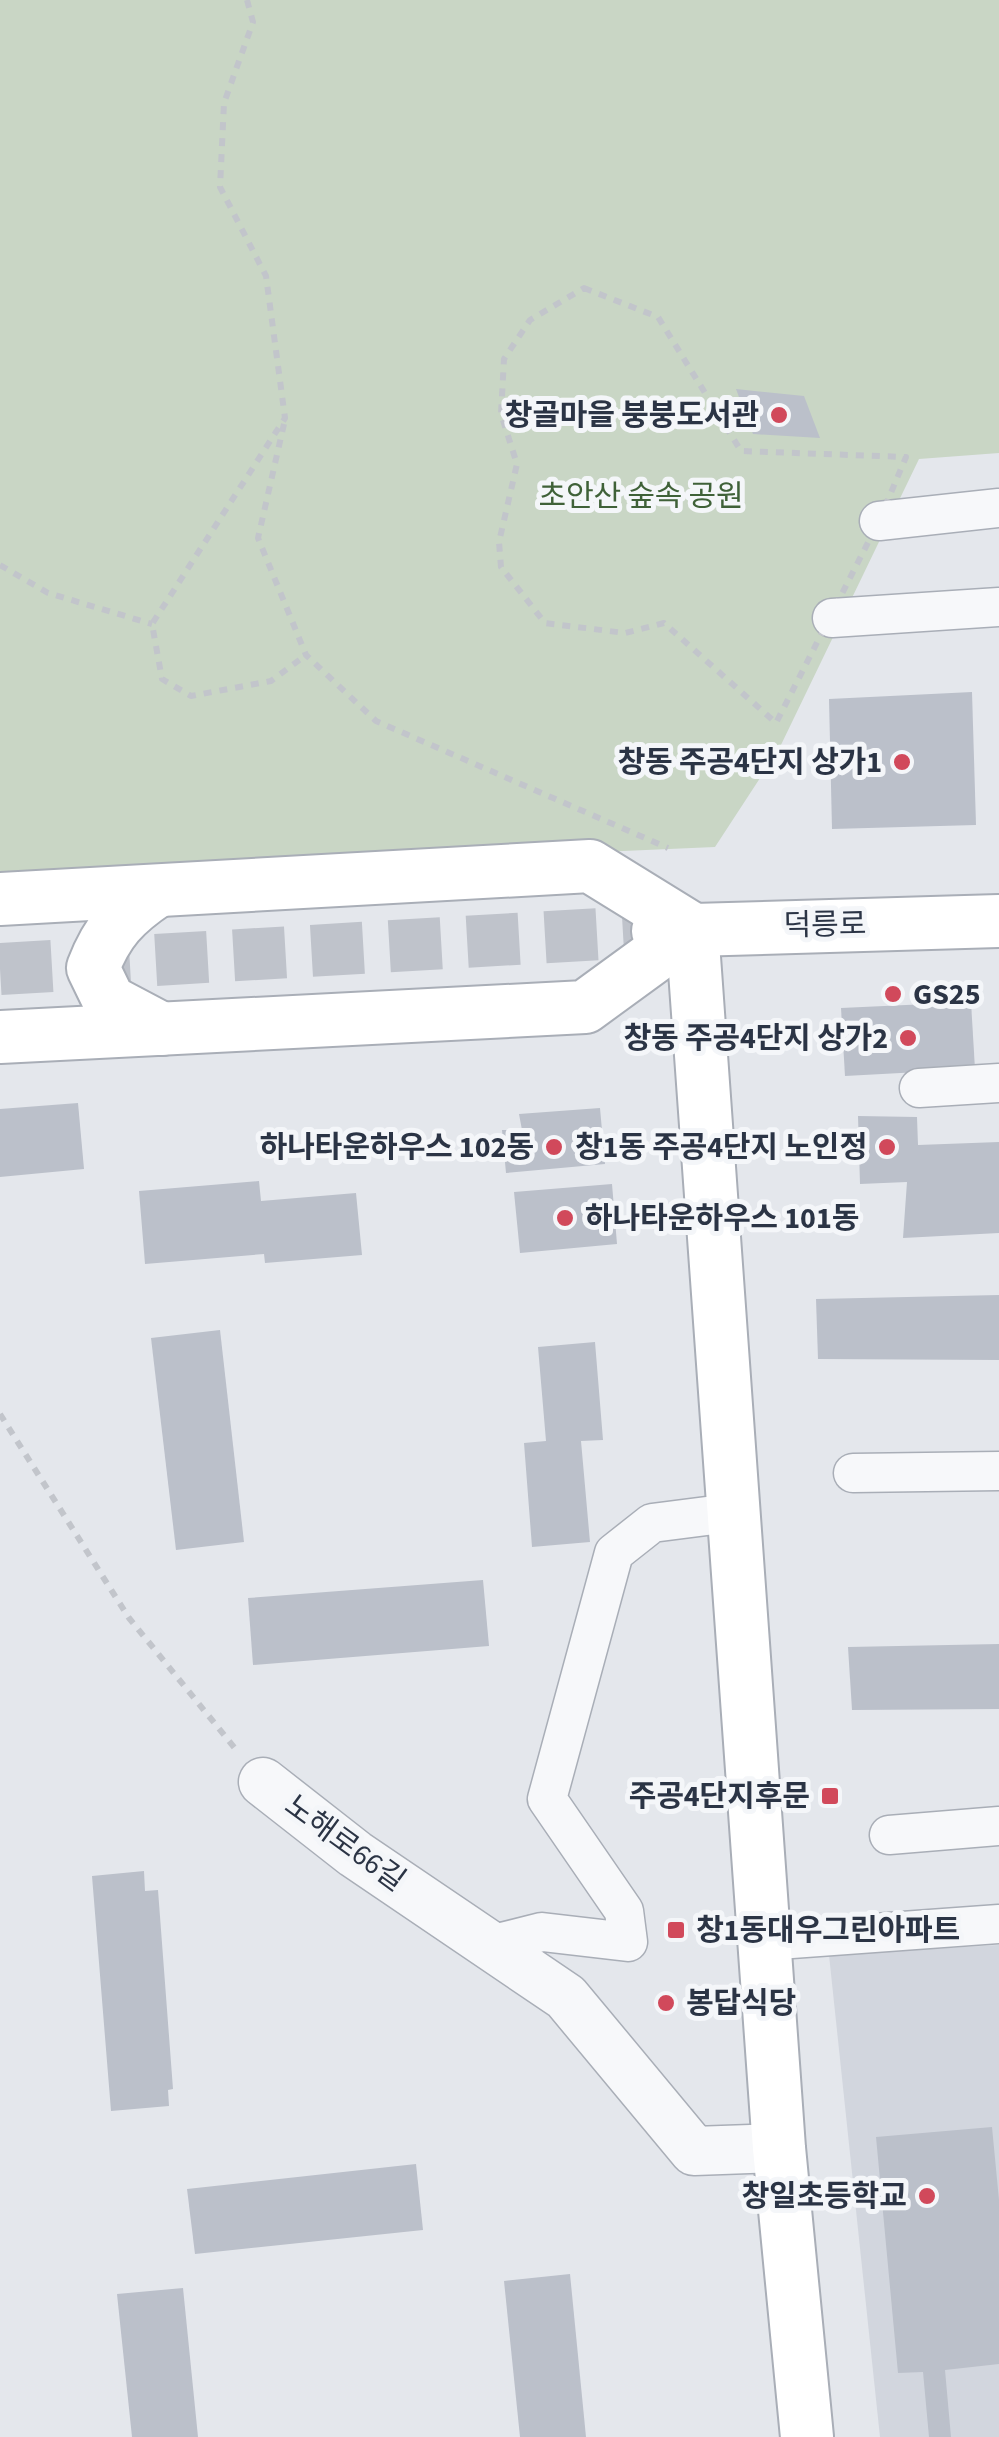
<svg xmlns="http://www.w3.org/2000/svg" width="999" height="2437" font-family="'Source Sans 3','Noto Sans KR',sans-serif">
<rect width="100%" height="100%" fill="#e4e7ec"/>
<path fill="#d2d6de" d="M999,1945V2437H880L829,1955Z"/>
<path fill="#c9d6c5" d="M0,0H999V453L919,459L779,749L715,847L0,878Z"/>
<g fill="#bbc0ca">
<path d="M736,389L804,396L820,438L753,434Z"/>
<path d="M972,692L976,825L832,829L829,699Z"/>
<path d="M971,1002L975,1069L845,1076L841,1008Z"/>
<path d="M78,1103L84,1169L0,1177V1109Z"/>
<path d="M600,1108L605,1164L506,1173L502,1130H522L519,1114Z"/>
<path d="M858,1116L917,1117L918,1145L999,1142V1233L903,1238L907,1182L860,1184Z"/>
<path d="M259,1181L261,1201L356,1193L362,1255L265,1263L264,1254L145,1264L139,1191Z"/>
<path d="M612,1184L617,1244L520,1253L514,1192Z"/>
<path d="M999,1295V1360L818,1359L816,1299Z"/>
<path d="M220,1330L244,1542L176,1550L151,1338Z"/>
<path d="M595,1342L603,1440L581,1441L590,1542L532,1547L524,1443L546,1441L538,1347Z"/>
<path d="M483,1580L489,1646L253,1665L248,1598Z"/>
<path d="M999,1644V1709L852,1710L848,1647Z"/>
<path d="M144,1871L145,1891L158,1890L173,2089L168,2090L169,2106L111,2111L92,1876Z"/>
<path d="M992,2127L999,2200V2364L945,2370L951,2437H929L923,2372L898,2373L876,2137Z"/>
<path d="M416,2164L423,2230L195,2254L187,2189Z"/>
<path d="M570,2274L586,2437H520L504,2281Z"/>
<path d="M183,2288L198,2437H132L117,2294Z"/>
</g>
<g fill="none" stroke-linecap="round" stroke-linejoin="round">
<path stroke="#bfc3cb" stroke-width="52" stroke-dasharray="52 26" stroke-linecap="butt" d="M0,969L652,931"/>
<defs>
<g id="minor">
<path d="M879,521L999,508"/>
<path d="M832,618L999,607"/>
<path d="M919,1088L999,1083"/>
<path d="M853,1473L999,1471"/>
<path d="M889,1835L999,1826"/>
<path d="M764,1941L999,1924"/>
<path d="M490,1945L542,1932L628,1942L624,1911L547,1799L614,1553L652,1523L730,1513"/>
</g>
<path id="tertiary" d="M263,1782L355,1854L566,1997L694,2151L779,2148"/>
<g id="secondary">
<path d="M157,891C124,913 107,931 93,968L109,1001L162,1029"/>
<path d="M0,899L590,866L692,929"/>
<path d="M692,929L779,2148L807,2437"/>
<path d="M658,931L999,921"/>
<path d="M0,1037L585,1007L692,929"/>
</g>
</defs>
<use href="#minor" stroke="#a9aeb7" stroke-width="41"/>
<use href="#tertiary" stroke="#a9aeb7" stroke-width="51"/>
<use href="#secondary" stroke="#a9aeb7" stroke-width="56"/>
<g stroke="#c2c5cb" stroke-width="6" stroke-dasharray="8 8" stroke-linecap="butt">
<path d="M247,0L253,22L224,103L220,187L266,276L285,418L152,624L162,679L191,696L271,681L306,655"/>
<path d="M584,288L658,317L741,451L906,457L879,521L776,723L664,623L625,633L545,623L501,567L499,542L517,464L501,414L504,359L530,320Z"/>
<path d="M284,424L258,538L306,655L376,721L668,848"/>
<path d="M0,565L48,593L152,624"/>
<path d="M0,1414L129,1618L238,1752"/>
</g>
<use href="#minor" stroke="#f7f8fa" stroke-width="38"/>
<use href="#tertiary" stroke="#f7f8fa" stroke-width="48"/>
<use href="#secondary" stroke="#fff" stroke-width="52"/>
</g>
<g fill="#d1495b" stroke="#f4f6f9" stroke-width="4">
<circle cx="779" cy="415" r="10"/>
<circle cx="902" cy="762" r="10"/>
<circle cx="893" cy="994" r="10"/>
<circle cx="908" cy="1038" r="10"/>
<circle cx="554" cy="1147" r="10"/>
<circle cx="887" cy="1147" r="10"/>
<circle cx="565" cy="1218" r="10"/>
<rect x="820" y="1786" width="20" height="20" rx="5"/>
<rect x="666" y="1920" width="20" height="20" rx="5"/>
<circle cx="666" cy="2003" r="10"/>
<circle cx="927" cy="2196" r="10"/>
</g>
<g text-anchor="middle" dominant-baseline="central" stroke-width="10" stroke-linejoin="round" paint-order="stroke">
<g font-size="30" font-weight="bold" fill="#2b3445" stroke="#f4f6f9" text-anchor="end">
<text x="759" y="415">창골마을 붕붕도서관</text>
<text x="882" y="762">창동 주공4단지 상가1</text>
<text x="913" y="994" text-anchor="start">GS25</text>
<text x="888" y="1038">창동 주공4단지 상가2</text>
<text x="534" y="1147">하나타운하우스 102동</text>
<text x="867" y="1147">창1동 주공4단지 노인정</text>
<text x="585" y="1218" text-anchor="start">하나타운하우스 101동</text>
<text x="810" y="1796">주공4단지후문</text>
<text x="696" y="1930" text-anchor="start">창1동대우그린아파트</text>
<text x="686" y="2003" text-anchor="start">봉답식당</text>
<text x="907" y="2196">창일초등학교</text>
</g>
<g font-size="30" fill="#3f6138" stroke="#f4f6f9">
<text x="641" y="496">초안산 숲속 공원</text>
</g>
<g font-size="30" fill="#2b3445" stroke="#f4f6f9">
<text transform="translate(825 925) rotate(-1)">덕릉로</text>
<text transform="translate(345 1843) rotate(36)">노해로66길</text>
</g>
</g>
</svg>
